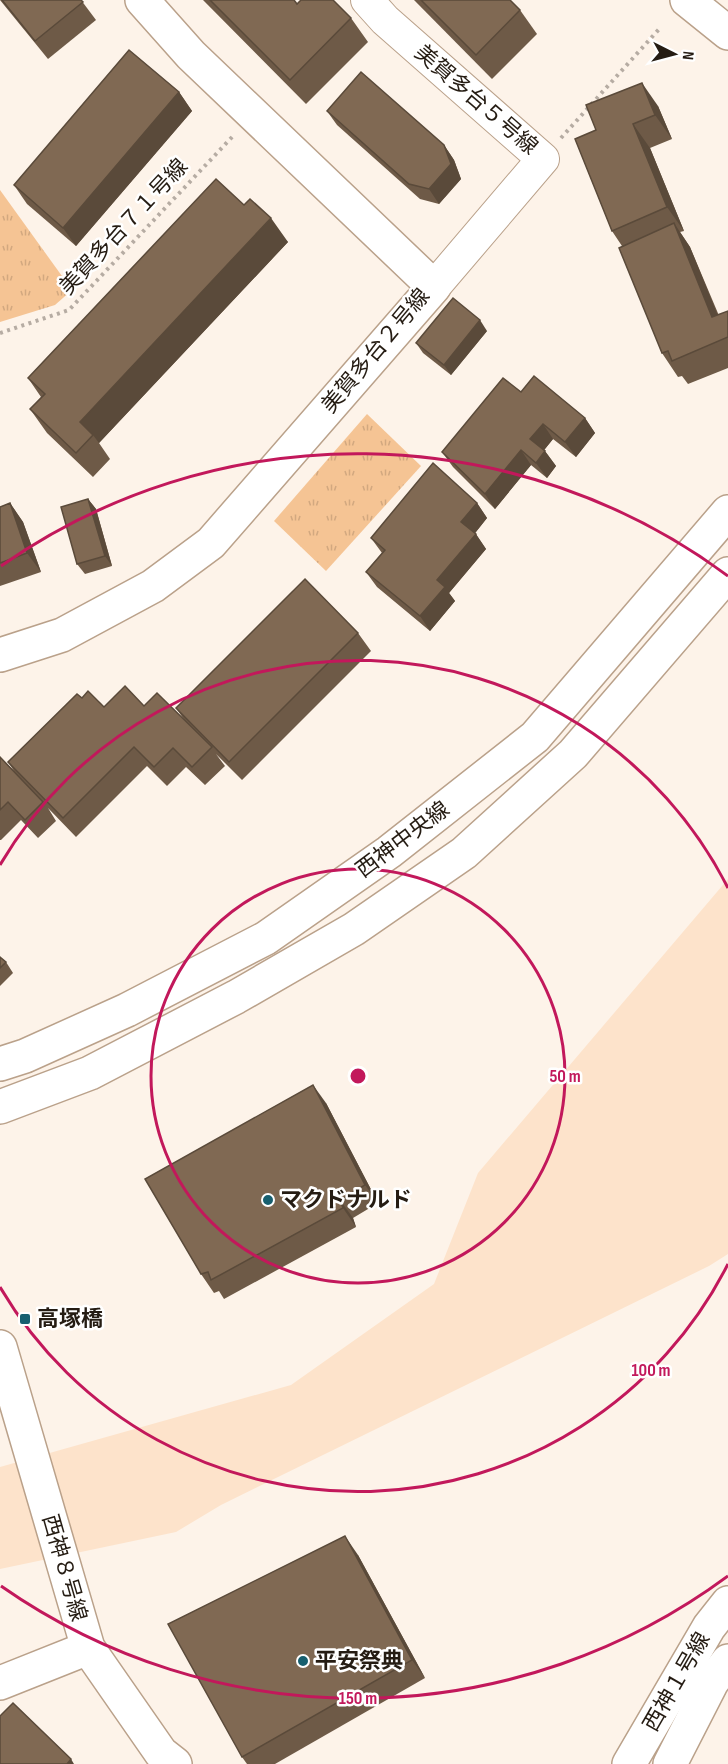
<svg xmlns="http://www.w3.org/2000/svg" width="728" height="1764" font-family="'Sofia Sans Condensed','Noto Sans JP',sans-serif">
<defs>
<pattern id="grass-tufts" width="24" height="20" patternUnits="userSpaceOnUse" patternTransform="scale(1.5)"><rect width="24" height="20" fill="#f5c494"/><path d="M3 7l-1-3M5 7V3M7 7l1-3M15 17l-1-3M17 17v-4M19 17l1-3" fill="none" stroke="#d2a87f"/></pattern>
</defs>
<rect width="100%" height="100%" fill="#fdf3e9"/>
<path fill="#fde3cb" d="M728,879V1254L709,1266L221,1505L176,1532L0,1569V1467L291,1385L434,1284L478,1173Z"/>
<g fill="url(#grass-tufts)">
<path d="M0,190L72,290L55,305L0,322Z"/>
<path d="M367,414L421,466L326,571L274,521Z"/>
</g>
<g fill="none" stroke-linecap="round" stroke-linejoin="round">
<defs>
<path id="street" d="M367,0L385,20L543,159L434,287"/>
<g id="secondary">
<path d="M687,0L728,33"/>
<path d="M0,655L62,635L153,586L211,543L434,287L191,55L142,0"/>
<path d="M0,1064L25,1056L127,1010L266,938L389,852L535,737L728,512"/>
<path d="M0,1107L90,1073L236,997L354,929L464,853L573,754L728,574"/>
<path d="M0,1347L88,1648L161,1753L175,1764"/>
<path d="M0,1683L88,1648"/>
<path d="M629,1764L709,1627L728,1603"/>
<path d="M670,1764L712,1682L728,1661"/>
</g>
</defs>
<use href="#street" stroke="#baa18a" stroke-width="34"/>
<use href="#secondary" stroke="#baa18a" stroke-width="36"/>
<g stroke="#b6aca3" stroke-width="4" stroke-dasharray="3 4.5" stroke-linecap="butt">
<path d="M561,138L661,27"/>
<path d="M0,333L69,310L234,135"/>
</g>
<use href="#street" stroke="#fff" stroke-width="32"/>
<use href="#secondary" stroke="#fff" stroke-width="33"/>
</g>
<g fill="#6e5a47">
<path d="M0,0H81L96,20L48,59Z"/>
<path d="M203,0H294L297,4L351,18L368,42L306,104Z"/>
<path d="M414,0H510L520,10L537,34L492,79Z"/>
<path d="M179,92L192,111L76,246L27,204L14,185Z"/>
<path d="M658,106L672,139L650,148L684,231L680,232L690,247L728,337V368L688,384L682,376L678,377L662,353L622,246L612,231L575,139Z"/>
<path d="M327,111L444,145L454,160L461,179L439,204L420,199L337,125Z"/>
<path d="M244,205L288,242L99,443L110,459L93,477L47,433L30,409L41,397L28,378Z"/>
<path d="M487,331L451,375L423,353L416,343Z"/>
<path d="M521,392L585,418L595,433L576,457L553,439L544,450L556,466L547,478L531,465L495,509L453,467L442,452Z"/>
<path d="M88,499L96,509L112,566L85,574L77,564Z"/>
<path d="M10,503L23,522L41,572L0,586V507Z"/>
<path d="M477,503L487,518L475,533L486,549L449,593L455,601L430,631L377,587L366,572L382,553L371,538Z"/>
<path d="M358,633L371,651L242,780L216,754L225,766L205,785L186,767L167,786L147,766L76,837L48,808L56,821L38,838L21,820L1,840H0V757L14,771L8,762L82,698L104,707L144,706L185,721L176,708Z"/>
<path d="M0,957L6,962L13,973L0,986Z"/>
<path d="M326,1103L378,1203L353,1218L356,1227L224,1299L219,1291L214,1293L201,1274Z"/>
<path d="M358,1555L425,1678L275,1764H247L242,1757Z"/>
</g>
<g fill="#5a4a3a">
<path d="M642,83L658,106L672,139L655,115Z"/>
<path d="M179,92L192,111L76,246L63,228Z"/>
<path d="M633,124L650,148L684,231L667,207Z"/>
<path d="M444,145L454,160L461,179L439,204L429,189Z"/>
<path d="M271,218L288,242L99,443L93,435L80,422Z"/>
<path d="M674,223L690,247L727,338L712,317Z"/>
<path d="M480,320L487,331L451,375L444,365Z"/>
<path d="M585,418L595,433L576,457L565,442Z"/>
<path d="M543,424L553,439L541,454L530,439Z"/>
<path d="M521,450L531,465L495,509L485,494Z"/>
<path d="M545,451L556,466L547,478L536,463Z"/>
<path d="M88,499L96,509L112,566L105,556Z"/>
<path d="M10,503L23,522L41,572L27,553Z"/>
<path d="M477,503L487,518L472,537L461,522Z"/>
<path d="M476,534L486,549L449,593L455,601L430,631L420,616L437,580Z"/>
<path d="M313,1085L326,1103L378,1203L365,1185Z"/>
<path d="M340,1200L353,1218L356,1227L343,1208Z"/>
<path d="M345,1536L358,1555L425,1678L412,1660Z"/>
<path d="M71,1759L74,1764H67Z"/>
</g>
<g fill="#806953" stroke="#5a4a3a" stroke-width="1.5">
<path d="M2,0H81L83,2L35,41Z"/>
<path d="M210,0H294L297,4L301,0H333L351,18L290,80Z"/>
<path d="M421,0H510L520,10L476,55Z"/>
<path d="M129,50L179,92L63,228L14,185Z"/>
<path d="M361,72L444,145L451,164L429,189L409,184L327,111Z"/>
<path d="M642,83L655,115L633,124L667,207L612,231L575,139L596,130L586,105Z"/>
<path d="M216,179L244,205L250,199L271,218L80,422L93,435L76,453L30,409L45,394L28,378Z"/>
<path d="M674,223L712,317L728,311V337L672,361L668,351L662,353L619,248Z"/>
<path d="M453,298L480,320L444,365L416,343Z"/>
<path d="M534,376L585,418L565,442L543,424L530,439L545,451L536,463L521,450L485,494L442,452L503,378L521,392Z"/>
<path d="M433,463L477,503L461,522L476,534L437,580L445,587L420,616L366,572L385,550L371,538Z"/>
<path d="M88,499L105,556L77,564L61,507Z"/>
<path d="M10,503L27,553L0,563V507Z"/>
<path d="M305,579L358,633L229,762L176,708Z"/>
<path d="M125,686L144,706L157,693L212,747L192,767L173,748L154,767L134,747L63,818L8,762L77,694L82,698L88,691L104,707Z"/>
<path d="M0,757L43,802L25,820L8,802L0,810Z"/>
<path d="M0,957L6,962L0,968Z"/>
<path d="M313,1085L365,1185L340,1200L343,1208L211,1280L208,1272L201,1274L145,1179Z"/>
<path d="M345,1536L412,1660L242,1757L168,1624Z"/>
<path d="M13,1703L71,1759L67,1764H0V1716Z"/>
</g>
<g fill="none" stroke="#c2185b" stroke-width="3">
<circle cx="358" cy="1076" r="207"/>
<path d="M728 1264A415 415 0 0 1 0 1287M0 865A415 415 0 0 1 728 888"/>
<path d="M728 1576A622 622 0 0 1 1 1586M1 566A622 622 0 0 1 728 576"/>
</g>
<g fill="#175f6f" stroke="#fff" stroke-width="2">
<circle cx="268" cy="1200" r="6"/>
<rect x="19" y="1313" width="12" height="12" rx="3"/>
<circle cx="303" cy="1661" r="6"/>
</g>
<g text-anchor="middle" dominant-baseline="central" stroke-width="5" stroke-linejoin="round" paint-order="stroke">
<g font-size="22" fill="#251c13" stroke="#fff">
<text transform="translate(476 100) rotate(41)">美賀多台５号線</text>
<text transform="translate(124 227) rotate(-47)">美賀多台７１号線</text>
<text transform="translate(376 351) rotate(-50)">美賀多台２号線</text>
<text transform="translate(403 840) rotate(-37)">西神中央線</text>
<text transform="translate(64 1568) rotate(74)">西神８号線</text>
<text transform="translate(677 1682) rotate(-60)">西神１号線</text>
</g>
<g font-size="22" font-weight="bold" fill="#251c13" stroke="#fff" text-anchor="start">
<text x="280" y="1200">マクドナルド</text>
<text x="37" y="1319">高塚橋</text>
<text x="315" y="1661">平安祭典</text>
</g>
</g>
<circle cx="358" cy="1076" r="9" fill="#c2185b" stroke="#fff" stroke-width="3"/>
<g font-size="18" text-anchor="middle" font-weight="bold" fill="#c2185b" stroke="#fff" stroke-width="5" stroke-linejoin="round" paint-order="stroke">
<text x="565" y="1082">50 m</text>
<text x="651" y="1376">100 m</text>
<text x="358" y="1704">150 m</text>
</g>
<g transform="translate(674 54) rotate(96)" stroke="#ffffff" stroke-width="4.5" paint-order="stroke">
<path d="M0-4.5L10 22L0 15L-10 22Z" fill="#251c13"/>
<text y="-9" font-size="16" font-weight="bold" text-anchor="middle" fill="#251c13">N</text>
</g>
</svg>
